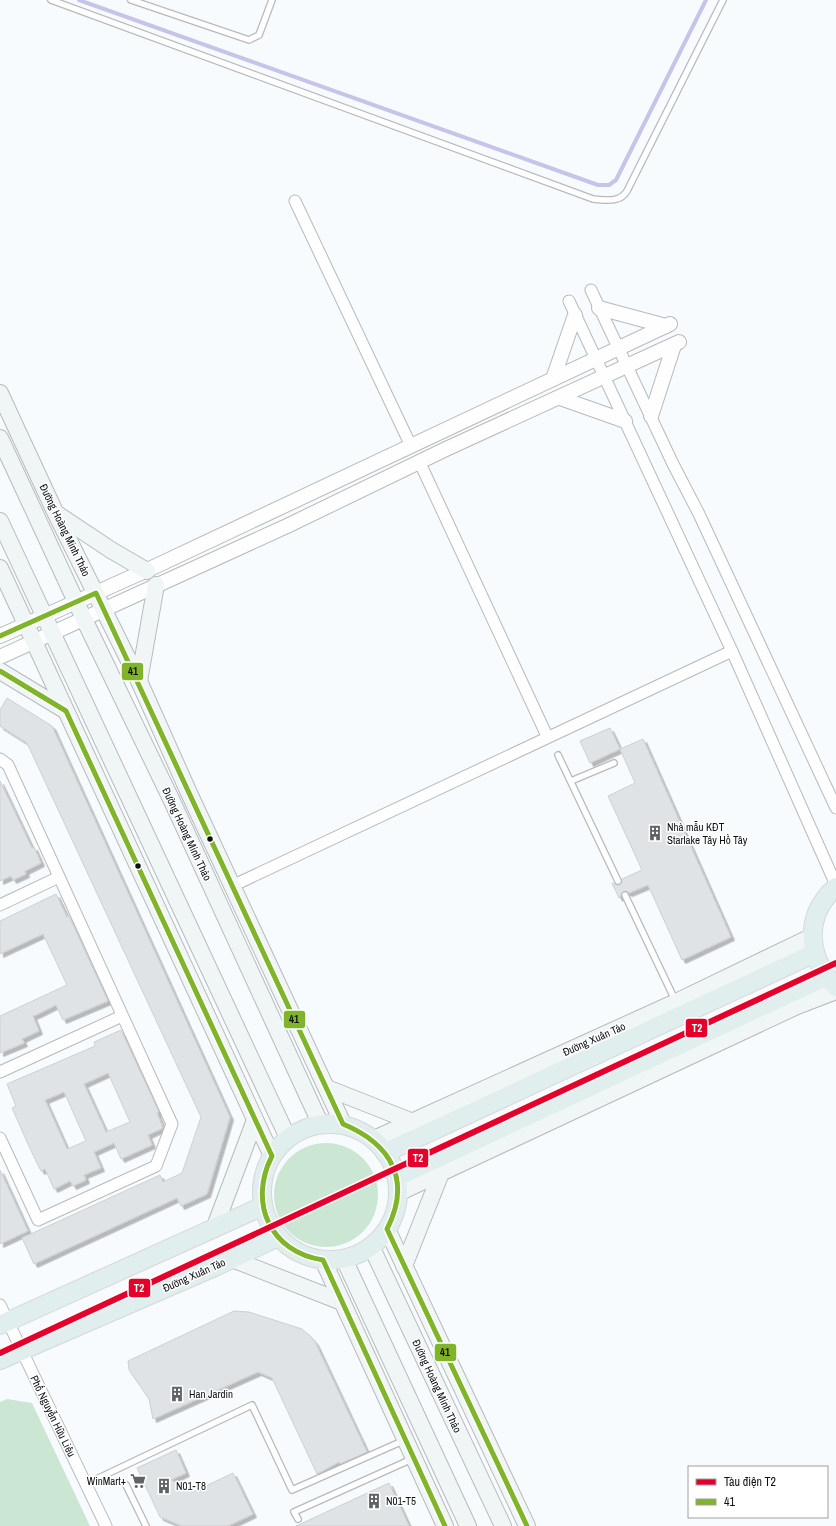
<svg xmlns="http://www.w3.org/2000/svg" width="836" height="1526" font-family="'Archivo Narrow',sans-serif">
<defs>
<filter id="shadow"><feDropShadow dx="3.5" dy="3.5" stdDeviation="0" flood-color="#0004"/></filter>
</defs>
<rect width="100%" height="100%" fill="#f8fbfd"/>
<g fill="#cbe7d4">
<circle cx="326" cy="1195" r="52"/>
<path d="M7,1399L32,1403L90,1526H0V1402Z"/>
</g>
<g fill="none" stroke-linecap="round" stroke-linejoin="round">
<path stroke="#c6c4e9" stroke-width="4" d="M79,0L598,185H609L616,180L706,0"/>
</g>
<g fill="#e0e3e5" stroke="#cdd0d2" fill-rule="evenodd" filter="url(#shadow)">
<path d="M7,698L52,726L230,1117L207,1194L181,1206L177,1198L34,1264L22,1238L160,1175L163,1182L182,1173L201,1117L27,743L0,726V710Z"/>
<path d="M610,728L620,749L590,763L580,741Z"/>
<path d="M643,739L731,937L682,960L648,885L629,893L624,891L619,898L612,883L619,885L622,879L642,870L608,796L635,783L620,749Z"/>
<path d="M0,781L32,848L34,847L41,863L25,871L26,874L13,880L11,876L0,881Z"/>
<path d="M56,894L67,917L69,916L108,1001L63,1020L56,1005L38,1014L33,1016L39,1031L22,1039L24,1043L0,1053V1016L67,985L43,934L0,954V921Z"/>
<path d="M121,1030L159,1112L157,1113L163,1128L148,1135L152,1145L121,1159L114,1143L94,1152L101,1168L84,1175L86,1180L73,1186L70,1181L54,1189L45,1169L41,1171L32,1153L12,1108L16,1106L7,1084L95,1046L94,1042ZM108,1073L130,1122L106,1132L84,1084ZM64,1092L86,1141L67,1149L45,1100Z"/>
<path d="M0,1170L28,1231L0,1244Z"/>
<path d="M234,1311L249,1312L302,1329L310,1336L315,1342L367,1452L340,1464L339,1462L317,1474L272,1378L258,1372L153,1419L149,1399L129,1370L128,1361Z"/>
<path d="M176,1450L186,1473L171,1480L193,1492L233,1473L253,1514L228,1526H182L160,1517L137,1468Z"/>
<path d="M389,1483L409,1526H296Z"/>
</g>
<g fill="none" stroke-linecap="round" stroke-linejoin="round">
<defs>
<g id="service">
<path d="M51,0L593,199C606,200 620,203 627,191L723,0"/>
<path d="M131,0L249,40L259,35L272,0"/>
<path d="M558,755L618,881"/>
<path d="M571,781L614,763"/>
<path d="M625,895L675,1000"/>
<path d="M86,1484L252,1405L292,1490L405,1440"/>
<path d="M126,1485L146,1526"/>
<path d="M298,1519L294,1512L412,1459"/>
</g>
<g id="minor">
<path d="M295,201L411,446"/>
<path d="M591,290L673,464L699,514L836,808"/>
<path d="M569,301L732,651L836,885"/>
<path d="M420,463L547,736"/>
<path d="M0,759L8,765L172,1124L156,1166L38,1220L0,1138"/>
<path d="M232,886L732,651"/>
<path d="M0,905L59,877"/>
<path d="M0,1072L122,1016"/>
<path d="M0,1305L106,1526"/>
</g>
<g id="tertiary">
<path d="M599,308L666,326"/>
<path d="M553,379L575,315"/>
<path d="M560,398L625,421"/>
<path d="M651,416L674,345"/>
<path d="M0,636L156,566L670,324"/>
<path d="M0,657L287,526L446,449L679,342"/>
</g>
<g id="secondary">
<path d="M0,393L56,514L139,681L189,793L343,1124"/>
<path d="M0,438L84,619L172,801L320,1123"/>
<path d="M57,514L111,550L147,571"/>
<path d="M0,521L288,1138"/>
<path d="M0,568L272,1156"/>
<path d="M0,671L66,711"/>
<path d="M139,681L156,585"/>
<path d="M327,1088L413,1122"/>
<path d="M374,1139L676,1002L813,936"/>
<path d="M398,1193L797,1006L836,991"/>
<path d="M214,1229L255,1120"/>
<path d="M387,1229L527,1526"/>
<path d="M371,1246L503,1526"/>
<path d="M232,1259L342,1302"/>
<path d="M344,1259L468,1526"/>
<path d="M323,1260L445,1526"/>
<path d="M404,1266L441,1173"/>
</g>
<g id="primary">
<path d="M836,887C803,916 807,958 836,987"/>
<circle cx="330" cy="1192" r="68"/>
<path d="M385,1153L815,953"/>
<path d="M397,1177L825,977"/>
<path d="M0,1325L263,1206"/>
<path d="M0,1360L217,1266L278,1237"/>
</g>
</defs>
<use href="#service" stroke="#b7babc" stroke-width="8"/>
<use href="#minor" stroke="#b7babc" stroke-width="13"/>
<use href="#tertiary" stroke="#b7babc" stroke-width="16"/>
<use href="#secondary" stroke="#b7babc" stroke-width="18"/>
<use href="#primary" stroke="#d6d7d8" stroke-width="20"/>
<use href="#service" stroke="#fefeff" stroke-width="5.5"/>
<use href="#minor" stroke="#fefeff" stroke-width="11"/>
<use href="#tertiary" stroke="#fefeff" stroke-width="14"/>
<use href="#secondary" stroke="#f0f6f6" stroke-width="16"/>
<use href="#primary" stroke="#e1eeee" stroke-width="18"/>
<defs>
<g id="bus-1">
<path d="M0,636L96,593L343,1124C391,1144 412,1180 387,1229L527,1526"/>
<path d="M0,671L66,711L272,1156C248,1203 270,1252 323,1260L445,1526"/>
</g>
</defs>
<use href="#bus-1" stroke="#fff" stroke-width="8"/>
<use href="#bus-1" stroke="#7fb42b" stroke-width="5"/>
<defs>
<path id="metro-1" d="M0,1353L836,963"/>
</defs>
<use href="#metro-1" stroke="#fff" stroke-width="9"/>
<use href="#metro-1" stroke="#e4002b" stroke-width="6"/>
</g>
<defs>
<symbol id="building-bare" viewBox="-9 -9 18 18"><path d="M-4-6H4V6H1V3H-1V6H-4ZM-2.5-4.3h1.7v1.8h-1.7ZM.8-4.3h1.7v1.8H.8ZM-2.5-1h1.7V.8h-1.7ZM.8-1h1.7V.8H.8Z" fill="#5f6365" stroke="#fff" stroke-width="2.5" paint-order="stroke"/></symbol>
<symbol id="supermarket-bare" viewBox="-9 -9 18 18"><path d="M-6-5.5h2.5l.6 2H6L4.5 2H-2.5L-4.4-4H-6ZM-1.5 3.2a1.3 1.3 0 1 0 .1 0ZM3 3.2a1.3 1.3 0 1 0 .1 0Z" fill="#5f6365" stroke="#fff" stroke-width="2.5" paint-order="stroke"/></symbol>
</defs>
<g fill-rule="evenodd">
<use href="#building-bare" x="644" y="822" width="22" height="22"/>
<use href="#building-bare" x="166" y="1383" width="22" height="22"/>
<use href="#supermarket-bare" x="127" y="1470" width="22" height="22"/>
<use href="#building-bare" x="153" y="1475" width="22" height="22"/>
<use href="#building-bare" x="363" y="1490" width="22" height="22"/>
</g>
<g fill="#0d1113" stroke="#fff" stroke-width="1.5">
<circle cx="210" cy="839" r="3.5"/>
<circle cx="138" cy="866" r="3.5"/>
</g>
<g text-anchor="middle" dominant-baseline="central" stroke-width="3" stroke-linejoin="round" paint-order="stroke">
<g font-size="11" fill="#0d1113" stroke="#fff">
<text transform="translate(65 530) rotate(64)">Đường Hoàng Minh Thảo</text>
<text transform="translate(187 834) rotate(65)">Đường Hoàng Minh Thảo</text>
<text transform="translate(594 1039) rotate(-24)">Đường Xuân Tảo</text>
<text transform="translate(194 1275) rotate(-24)">Đường Xuân Tảo</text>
<text transform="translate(437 1386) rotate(65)">Đường Hoàng Minh Thảo</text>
<text transform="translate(53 1416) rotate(64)">Phố Nguyễn Hữu Liêu</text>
</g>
<g font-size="11" fill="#0d1113" stroke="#fff" text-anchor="start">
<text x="667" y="827">Nhà mẫu KĐT<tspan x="667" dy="13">Starlake Tây Hồ Tây</tspan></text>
<text x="189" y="1394">Han Jardin</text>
<text x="126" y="1481" text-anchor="end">WinMart+</text>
<text x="176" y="1486">N01-T8</text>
<text x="386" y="1501">N01-T5</text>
</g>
</g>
<g stroke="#fff" stroke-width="1.5">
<rect x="121" y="662" width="23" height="19" rx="4" fill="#7fb42b"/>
<rect x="283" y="1010" width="23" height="19" rx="4" fill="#7fb42b"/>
<rect x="685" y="1018" width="23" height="20" rx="4" fill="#e4002b"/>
<rect x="407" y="1148" width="22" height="20" rx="4" fill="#e4002b"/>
<rect x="128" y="1278" width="23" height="20" rx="4" fill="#e4002b"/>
<rect x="434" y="1343" width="23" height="19" rx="4" fill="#7fb42b"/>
</g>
<g font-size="11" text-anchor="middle" font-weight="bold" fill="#fff">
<text x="697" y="1032">T2</text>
<text x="418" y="1162">T2</text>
<text x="139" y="1292">T2</text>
</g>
<g font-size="11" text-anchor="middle" font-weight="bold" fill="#111">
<text x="133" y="675">41</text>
<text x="294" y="1023">41</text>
<text x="445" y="1356">41</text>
</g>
<rect x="688" y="1466" width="140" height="52" fill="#ffffff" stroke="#9ea0a1"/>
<rect x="696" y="1479" width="20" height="6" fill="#e4002b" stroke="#9ea0a1"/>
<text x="724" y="1486" font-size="12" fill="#0d1113">Tàu điện T2</text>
<rect x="696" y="1499" width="20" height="6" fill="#7fb42b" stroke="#9ea0a1"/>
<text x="724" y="1506" font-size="12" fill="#0d1113">41</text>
</svg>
